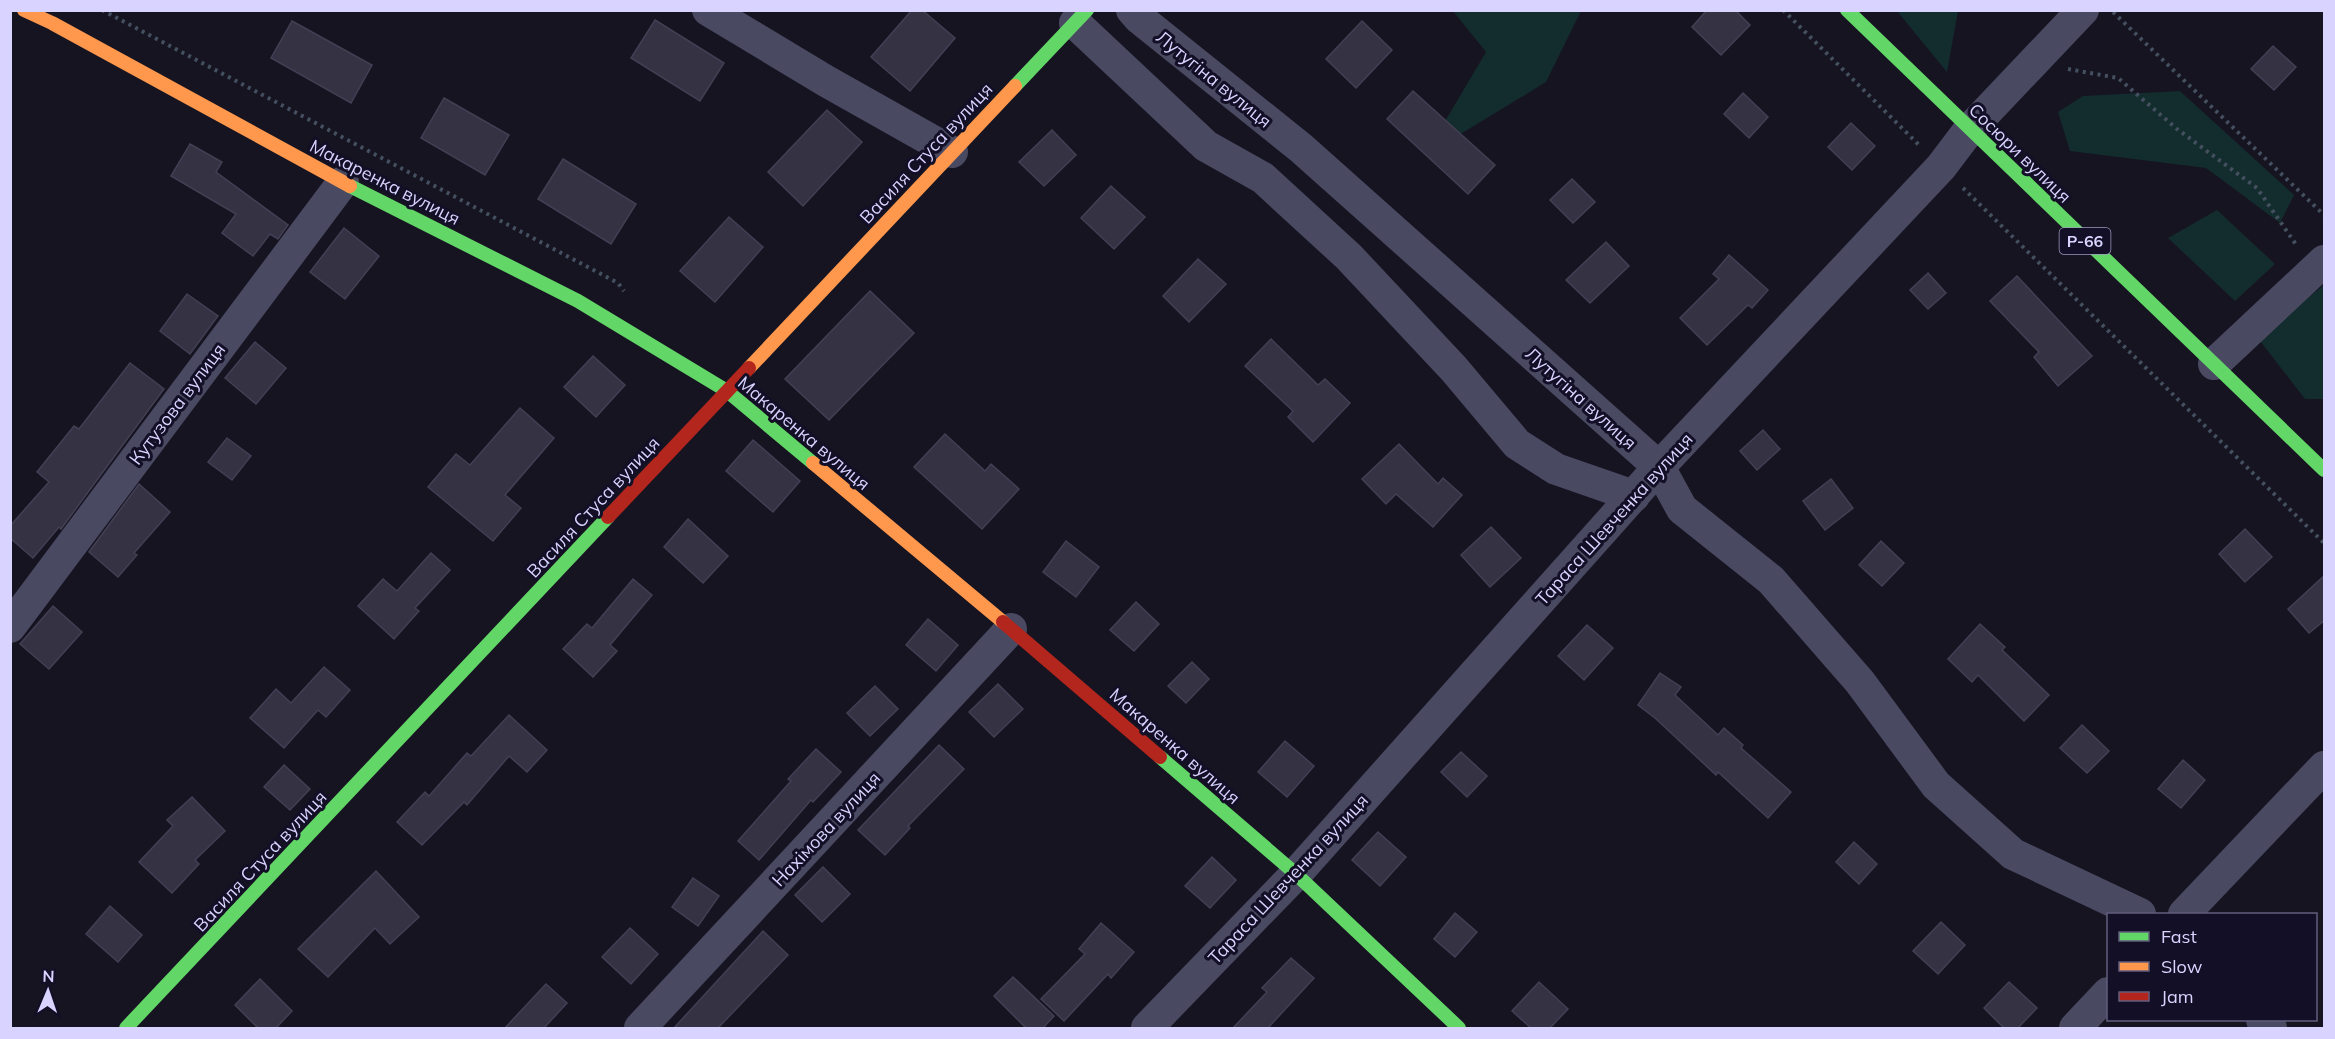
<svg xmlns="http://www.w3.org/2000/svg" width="2335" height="1039" font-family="Mulish,sans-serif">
<rect width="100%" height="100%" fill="#161421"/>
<g fill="#132c2d">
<path d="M1453,11H1581L1546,82L1449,141L1441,128L1486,52Z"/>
<path d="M1897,11H1958L1947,72Z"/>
<path d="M2180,91L2294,195L2280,223L2206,168L2070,151L2058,112L2083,96Z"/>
<path d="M2217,210L2275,264L2235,301L2168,238Z"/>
<path d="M2324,285V399H2305L2257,337Z"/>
</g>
<g fill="#343243" stroke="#433f54" stroke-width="1.5">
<path d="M912,10H922L955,38L910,91L871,57Z"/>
<path d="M1707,10H1735L1750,25L1721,55L1692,27Z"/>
<path d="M655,20L724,63L700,101L631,58Z"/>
<path d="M292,21L372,65L351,103L271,58Z"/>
<path d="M1362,21L1392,50L1356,88L1326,59Z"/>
<path d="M2273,46L2296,67L2274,90L2251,69Z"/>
<path d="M1413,91L1495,165L1468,194L1387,119Z"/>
<path d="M1743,93L1768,117L1749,138L1724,114Z"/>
<path d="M444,98L509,135L485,175L421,138Z"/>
<path d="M827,110L862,142L803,206L768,172Z"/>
<path d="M1851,123L1875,146L1852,170L1828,147Z"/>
<path d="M1052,130L1076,155L1044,186L1019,162Z"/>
<path d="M190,144L222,162L216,172L288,225L278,239L270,234L253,256L222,233L236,214L171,176Z"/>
<path d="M563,159L636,204L611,244L538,199Z"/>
<path d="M1572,179L1595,202L1573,223L1550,200Z"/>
<path d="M1111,186L1145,217L1114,249L1081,218Z"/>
<path d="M729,217L763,247L715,302L680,271Z"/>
<path d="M344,228L379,256L345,299L310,272Z"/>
<path d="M1606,242L1629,266L1590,303L1566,280Z"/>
<path d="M1729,255L1768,290L1752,308L1748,305L1707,345L1680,318L1719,279L1713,274Z"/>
<path d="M1198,259L1226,284L1189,322L1163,296Z"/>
<path d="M1928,273L1946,293L1928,309L1910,290Z"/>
<path d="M2017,276L2092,356L2058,386L2034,357L2039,352L1990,301Z"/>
<path d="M870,291L914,333L829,420L785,379Z"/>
<path d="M187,294L218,316L190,354L160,331Z"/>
<path d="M1271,339L1318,385L1325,379L1350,403L1313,442L1288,417L1293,411L1245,366Z"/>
<path d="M255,342L286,368L256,404L225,378Z"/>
<path d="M593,356L625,385L596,417L564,387Z"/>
<path d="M130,363L164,389L61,529L59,527L33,558L10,538V526L49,482L37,472L74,426L79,429Z"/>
<path d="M520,408L554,438L505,495L521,508L493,541L428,487L456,454L470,465Z"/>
<path d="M1763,430L1780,449L1757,470L1740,451Z"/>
<path d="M945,434L985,471L991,464L1019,489L982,529L914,467Z"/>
<path d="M227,438L251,456L232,480L208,462Z"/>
<path d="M753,440L800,481L773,512L726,471Z"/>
<path d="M1399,444L1438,484L1443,478L1462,495L1433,527L1396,494L1386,504L1362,479Z"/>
<path d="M1831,479L1853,508L1825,530L1803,501Z"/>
<path d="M139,484L170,512L134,553L137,555L118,577L89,552Z"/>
<path d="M688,519L728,556L703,583L664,547Z"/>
<path d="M1491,527L1521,558L1490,587L1461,555Z"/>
<path d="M2245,529L2272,557L2245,582L2219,554Z"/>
<path d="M1066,541L1099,567L1076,597L1043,572Z"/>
<path d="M1881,541L1904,563L1882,586L1859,565Z"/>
<path d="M431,553L450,570L415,608L419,611L394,639L358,606L383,579L397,591Z"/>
<path d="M2325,575V620L2309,633L2288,609Z"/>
<path d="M633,579L652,595L610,645L617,651L593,677L563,649L587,624L592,628Z"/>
<path d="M1136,602L1159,624L1134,651L1110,630Z"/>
<path d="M53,606L82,632L49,669L20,644Z"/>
<path d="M928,619L958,645L936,671L906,645Z"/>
<path d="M1980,624L2005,647L2002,650L2049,695L2024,721L1978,675L1972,682L1948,659Z"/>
<path d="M1587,625L1613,648L1584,680L1558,656Z"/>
<path d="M1192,662L1209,679L1186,703L1168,686Z"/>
<path d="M324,667L350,690L326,717L318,710L284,748L250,718L276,689L291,703Z"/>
<path d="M1660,673L1681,687L1675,695L1718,735L1724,728L1743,745L1741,748L1791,792L1768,818L1718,772L1716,775L1655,718L1638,705Z"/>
<path d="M998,684L1023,709L994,737L969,712Z"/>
<path d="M875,686L898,709L870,736L847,713Z"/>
<path d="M509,715L547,750L527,772L509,756L467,805L464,802L422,845L397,822L425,792L429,796L467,753L471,756Z"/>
<path d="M2082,725L2109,751L2087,773L2060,748Z"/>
<path d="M1285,741L1314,766L1287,797L1258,772Z"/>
<path d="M939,745L964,769L908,826L910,828L885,855L858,830Z"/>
<path d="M816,749L841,772L813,802L811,800L759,860L738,841L791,781L788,779Z"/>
<path d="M1461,752L1487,776L1467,797L1441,772Z"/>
<path d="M2183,760L2205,780L2181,808L2158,789Z"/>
<path d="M284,765L310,789L290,810L264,787Z"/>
<path d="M192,797L225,831L195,860L199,864L172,893L139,862L173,826L167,820Z"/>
<path d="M1378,832L1406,857L1380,886L1352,860Z"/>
<path d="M1854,842L1877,864L1859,884L1836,862Z"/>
<path d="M1212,857L1236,880L1210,908L1185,886Z"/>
<path d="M823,867L850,894L822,922L795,895Z"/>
<path d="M376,871L419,917L390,944L375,928L328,977L298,949Z"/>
<path d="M693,878L719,896L698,926L672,907Z"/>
<path d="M110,906L142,935L118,962L86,934Z"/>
<path d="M1455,913L1477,932L1455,957L1434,939Z"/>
<path d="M1941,922L1965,945L1938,974L1913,951Z"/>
<path d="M1101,923L1134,952L1111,978L1108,974L1064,1021L1041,999L1085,954L1079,949Z"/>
<path d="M630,928L658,954L631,984L602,957Z"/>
<path d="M763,931L788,955L717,1029H673Z"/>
<path d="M1291,958L1314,978L1267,1029H1232L1267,992L1262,988Z"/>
<path d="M1013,977L1054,1016L1042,1029H1027L994,996Z"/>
<path d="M260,979L292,1011L275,1029H259L235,1005Z"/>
<path d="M1539,982L1568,1009L1549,1029H1532L1512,1011Z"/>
<path d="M2009,982L2037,1008L2017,1029H2005L1984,1008Z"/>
<path d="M546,984L567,1003L543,1029H504Z"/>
</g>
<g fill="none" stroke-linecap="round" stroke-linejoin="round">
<g stroke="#44505f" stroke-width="4" stroke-dasharray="3 4.5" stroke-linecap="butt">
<path d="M102,10L618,283L624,291"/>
<path d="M1783,10L1919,145"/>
<path d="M2113,12L2324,215"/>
<path d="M2068,69L2118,78L2177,129L2257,188L2297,246"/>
<path d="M1963,188L2324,543"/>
</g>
<g stroke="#4a4962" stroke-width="32">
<path d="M708,10L826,81L952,152"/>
<path d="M1132,10L1139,18L1301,148L1659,467L1682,509L1771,580L1860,682L1936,785L2013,854L2140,914"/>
<path d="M1075,23L1206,146L1263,178L1349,257L1454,369L1517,444L1556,469L1634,496"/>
<path d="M2214,364L2324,261"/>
<path d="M10,627L343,182"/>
<path d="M2184,914L2324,767"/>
<path d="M2262,1020L2271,1028"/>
<path d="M640,1028L1011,629"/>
<path d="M1147,1028L1296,874L1659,467L1941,167L1969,130L2083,10"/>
<path d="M2075,1028L2108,993"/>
</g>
<g stroke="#63d668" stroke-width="14">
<path d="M1847,10L2324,470"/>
<path d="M1015,86L1087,10"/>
<path d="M350,186L578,301L727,391L813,463"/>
<path d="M1160,757L1296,874L1459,1028"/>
<path d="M126,1028L608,517"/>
</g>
<g stroke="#ff974d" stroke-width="14">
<path d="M24,10L52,23L350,186"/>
<path d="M749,368L1015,86"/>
<path d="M813,463L1003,622"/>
</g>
<g stroke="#b3261e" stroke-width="14">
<path d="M608,517L749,368"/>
<path d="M1003,622L1160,757"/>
</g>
</g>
<g text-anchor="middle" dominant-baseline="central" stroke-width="6" stroke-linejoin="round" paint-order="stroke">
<rect fill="#130f26" stroke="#9e99be" stroke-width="1.5" x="2059.5" y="228" width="51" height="26" rx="4.5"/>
<g font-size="16" font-weight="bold" fill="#d9d4ff">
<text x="2085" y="241">Р-66</text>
</g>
<g font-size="18" fill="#d9d4ff" stroke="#130f26">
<text transform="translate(1214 79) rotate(39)">Лутугіна вулиця</text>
<text transform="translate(926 153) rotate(-47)">Василя Стуса вулиця</text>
<text transform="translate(2020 153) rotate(44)">Сосюри вулиця</text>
<text transform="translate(385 182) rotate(27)">Макаренка вулиця</text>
<text transform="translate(1581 398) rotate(42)">Лутугіна вулиця</text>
<text transform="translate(177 404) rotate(-53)">Кутузова вулиця</text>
<text transform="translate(804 433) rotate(40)">Макаренка вулиця</text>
<text transform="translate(593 507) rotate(-47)">Василя Стуса вулиця</text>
<text transform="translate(1614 519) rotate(-48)">Тараса Шевченка вулиця</text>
<text transform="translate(1175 746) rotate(41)">Макаренка вулиця</text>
<text transform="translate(826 829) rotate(-47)">Нахімова вулиця</text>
<text transform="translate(260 861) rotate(-47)">Василя Стуса вулиця</text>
<text transform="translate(1288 879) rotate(-47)">Тараса Шевченка вулиця</text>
</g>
</g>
<rect width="2335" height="1039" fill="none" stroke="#d9d4ff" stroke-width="24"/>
<rect x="2107" y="913" width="210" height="108" fill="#130f26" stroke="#625e7d" stroke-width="1.5"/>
<rect x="2119" y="932" width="30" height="9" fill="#63d668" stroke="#625e7d" stroke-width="1.5"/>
<text x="2161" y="943" font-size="18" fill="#d9d4ff">Fast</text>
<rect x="2119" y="962" width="30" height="9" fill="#ff974d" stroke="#625e7d" stroke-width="1.5"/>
<text x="2161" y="973" font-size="18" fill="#d9d4ff">Slow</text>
<rect x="2119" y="992" width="30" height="9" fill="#b3261e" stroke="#625e7d" stroke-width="1.5"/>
<text x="2161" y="1003" font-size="18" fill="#d9d4ff">Jam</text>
<g transform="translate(48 991) rotate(2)" stroke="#130f26" stroke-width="4.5" paint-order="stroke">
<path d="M0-4.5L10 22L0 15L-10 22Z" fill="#d9d4ff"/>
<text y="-9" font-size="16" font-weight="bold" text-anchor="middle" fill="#d9d4ff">N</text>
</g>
</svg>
